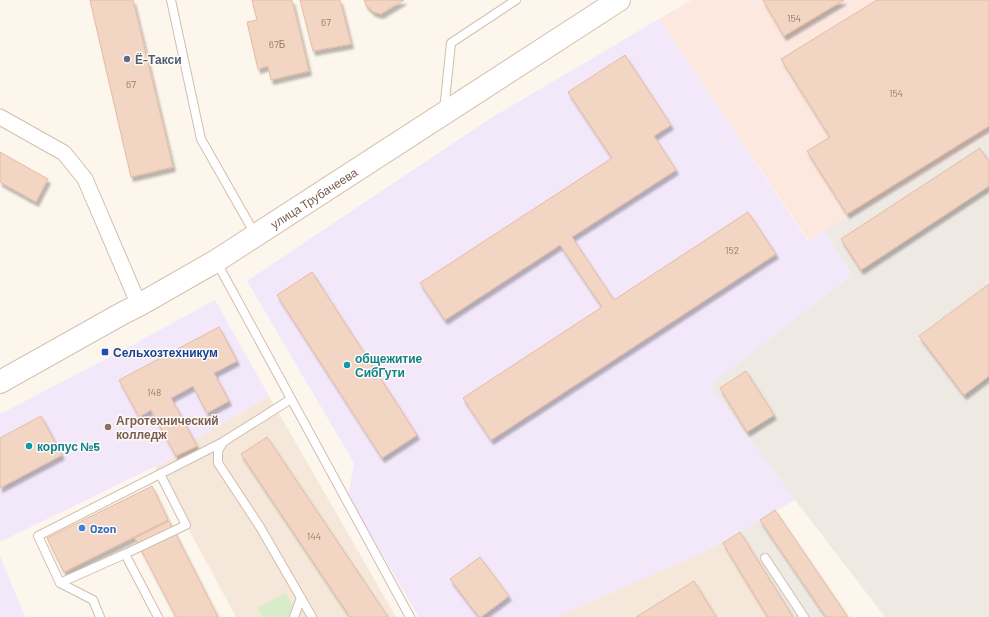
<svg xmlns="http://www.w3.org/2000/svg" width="989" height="617" font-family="Barlow,sans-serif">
<defs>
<filter id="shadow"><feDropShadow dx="2.5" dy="4.5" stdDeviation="1" flood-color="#0004"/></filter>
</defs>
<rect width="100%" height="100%" fill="#fdf6ec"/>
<g fill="#f5e8da">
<path d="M269,396L396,617H236L155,467L196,446L194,440Z"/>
<path d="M795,500L723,543L768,617H556L706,551Z"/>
</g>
<path fill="#fde8e0" d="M691,0H989V136L809,241L659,19Z"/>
<g fill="#efe9e4">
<path d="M989,136V617H885L795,500L709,385L852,275L824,231Z"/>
<path d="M775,510L848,617H768L723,543Z"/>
</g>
<g fill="#f3e8fa">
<path d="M659,19L808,241L824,231L852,275L710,385L795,500L706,551L556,617H419L348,496L354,463L247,281L491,118Z"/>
<path d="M215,300L269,396L194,440L197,446L0,542V414L110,357Z"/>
<path d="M0,556L25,617H0Z"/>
</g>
<path fill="#d8ecc9" d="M285,593L300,617H263L257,608Z"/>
<g fill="#f3d5c3" stroke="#e6bba3" filter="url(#shadow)">
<path d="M90,0H133L173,167L131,177Z"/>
<path d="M252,0H292L309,71L271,80L268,66L258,69L247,22L257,20Z"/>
<path d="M300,0H340L351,44L313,51Z"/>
<path d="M364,0H404L381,14L373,12L366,5Z"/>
<path d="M763,0H844L784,36Z"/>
<path d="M877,0H989V126L847,214L807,151L830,137L781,59Z"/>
<path d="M625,55L671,125L654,136L676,170L572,237L614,300L748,212L776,254L491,440L463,398L602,307L560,245L445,320L420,283L612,158L568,92Z"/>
<path d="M980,148L989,162V186L861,270L841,239Z"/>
<path d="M0,152L48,179L36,202L0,182Z"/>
<path d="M312,272L417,435L382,458L277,295Z"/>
<path d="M989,284V376L964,395L919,336Z"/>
<path d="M219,327L237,361L214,373L229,401L207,413L193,386L171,398L197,446L176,456L151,410L139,417L119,380Z"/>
<path d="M746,371L774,415L747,432L720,388Z"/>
<path d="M41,416L62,455L0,488V438Z"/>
<path d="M267,437L388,617H350L241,454Z"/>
<path d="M152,486L168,520L64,572L47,538Z"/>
<path d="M775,510L848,617H826L760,520Z"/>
<path d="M169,521L218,617H176L135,538Z"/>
<path d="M740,532L793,617H768L723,543Z"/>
<path d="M480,557L509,596L481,617H479L450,579Z"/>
<path d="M694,581L716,617H636Z"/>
</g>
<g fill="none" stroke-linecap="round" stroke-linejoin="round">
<defs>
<g id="lane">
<path d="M171,0L201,139L255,234"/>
<path d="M444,110L451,43L516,0"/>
<path d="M216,261L410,617"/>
<path d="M291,399L223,442L218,451V463L260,527L312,617"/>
<path d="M125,554L186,525L160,474"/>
<path d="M765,558L804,617"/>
<path d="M60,583L93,600L100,617"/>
<path d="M158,617L125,554L60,583L38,536L223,442"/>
<path d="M294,617L301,598"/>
</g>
<path id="street" d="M0,117L64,153L85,179L139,305"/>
<g id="secondary">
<path id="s1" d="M0,382L123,313L139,305L216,261L619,0"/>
</g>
</defs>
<use href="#lane" stroke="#d1beb0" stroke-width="10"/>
<use href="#street" stroke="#d1beb0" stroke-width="17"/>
<use href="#secondary" stroke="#d6c0b0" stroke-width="24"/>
<use href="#lane" stroke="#fff" stroke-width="8"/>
<use href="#street" stroke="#fff" stroke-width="15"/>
<use href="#secondary" stroke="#fff" stroke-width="22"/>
</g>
<circle fill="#5c6f8a" stroke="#fffaf3" stroke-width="1.5" cx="127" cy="59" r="4"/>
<rect fill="#1a4fb4" stroke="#fffaf3" stroke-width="1.5" x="101" y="348" width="8" height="8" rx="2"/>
<g fill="#0f9aa8" stroke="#fffaf3" stroke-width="1.5">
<circle cx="347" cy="365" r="4"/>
<circle cx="29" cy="446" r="4"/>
</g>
<circle fill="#8d6e63" stroke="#fffaf3" stroke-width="1.5" cx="108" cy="427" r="4"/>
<circle fill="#3f7fe0" stroke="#fffaf3" stroke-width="1.5" cx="82" cy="528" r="4"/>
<g text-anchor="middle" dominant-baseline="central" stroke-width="3" stroke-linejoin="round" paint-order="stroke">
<g font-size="10" fill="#987a6a">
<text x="794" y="18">154</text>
<text x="326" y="22">67</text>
<text x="277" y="44">67Б</text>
<text x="131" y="84">67</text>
<text x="896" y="93">154</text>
<text x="732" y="250">152</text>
<text x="154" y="392">148</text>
<text x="314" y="536">144</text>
</g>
<g font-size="12" font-weight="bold" fill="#4e5e75" stroke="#fffaf3" text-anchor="start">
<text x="135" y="59">Ё-Такси</text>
</g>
<g font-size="12" fill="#7a5c4d" stroke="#fffaf3">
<text stroke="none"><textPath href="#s1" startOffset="364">улица Трубачеева</textPath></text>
</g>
<g font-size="12" font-weight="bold" fill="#164399" stroke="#fffaf3" text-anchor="start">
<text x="113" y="352">Сельхозтехникум</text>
</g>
<g font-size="12" font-weight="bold" fill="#0d838f" stroke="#fffaf3" text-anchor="start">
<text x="355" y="358">общежитие<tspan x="355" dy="14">СибГути</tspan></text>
<text x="37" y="446">корпус №5</text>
</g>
<g font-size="12" font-weight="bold" fill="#785e54" stroke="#fffaf3" text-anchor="start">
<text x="116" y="420">Агротехнический<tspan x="116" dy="14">колледж</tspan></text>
</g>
<g font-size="12" font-weight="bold" fill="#366cbe" stroke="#fffaf3" text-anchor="start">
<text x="90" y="528">Ozon</text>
</g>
</g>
</svg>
